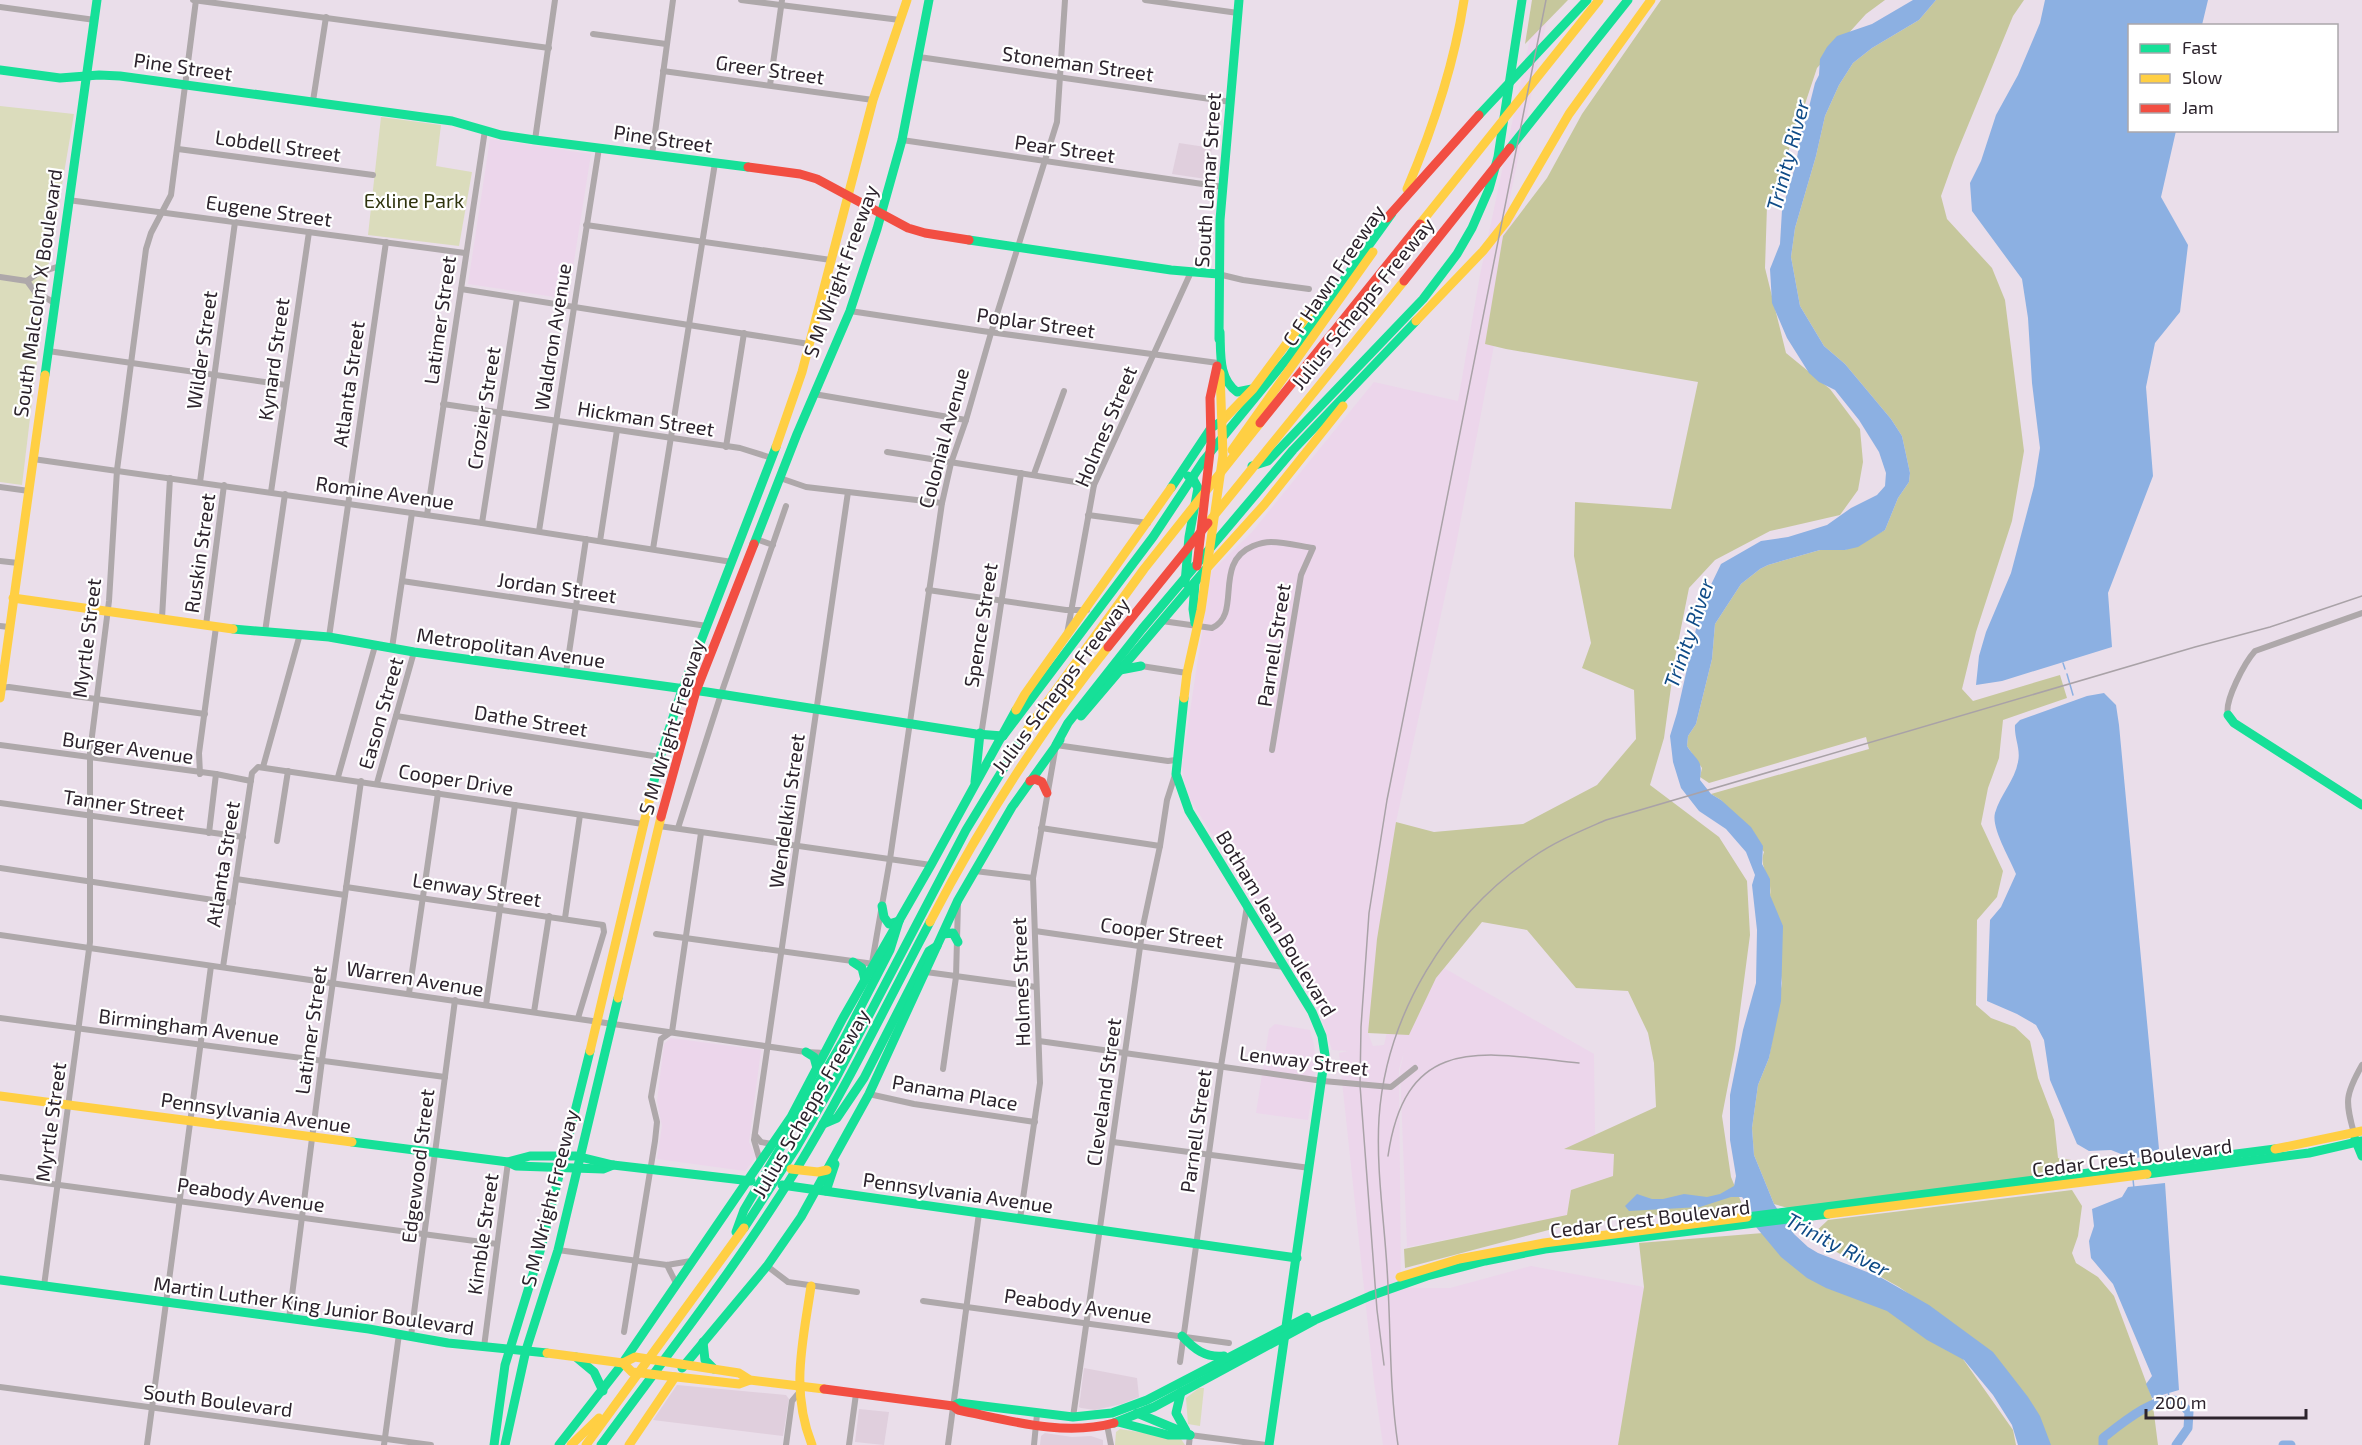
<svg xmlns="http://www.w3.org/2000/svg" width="2362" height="1445" font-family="'Exo 2',sans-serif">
<rect width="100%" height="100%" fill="#eadeea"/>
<g fill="#e0cfdd">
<path d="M1179,143L1212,148L1206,179L1172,174Z"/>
<path d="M1084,1368L1137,1378L1139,1397L1122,1404L1095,1410L1081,1408L1079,1407Z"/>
<path d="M677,1385L786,1395L789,1399L783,1436L653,1420Z"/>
<path d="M859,1409L889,1412L884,1445L855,1442Z"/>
<path d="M1045,1433L1072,1437L1091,1436L1103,1440V1445H1040L1041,1436Z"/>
</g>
<g fill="#ecd6eb">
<path d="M1538,0H1551L1509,202L1518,220L1455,550L1396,822L1368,1033L1373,1046L1384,1045L1390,1020L1493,906L1443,970L1444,968L1594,1054L1595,1135L1566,1149L1614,1153L1613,1176L1571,1190L1567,1216L1407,1247L1400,1070L1404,1052L1399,1069L1401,1288H1450L1531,1266L1644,1287L1618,1445H1383L1374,1382L1339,1053L1348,1051L1332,1050L1320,1013L1189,797L1185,786L1182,765L1211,572L1252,532L1374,382L1458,401L1480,275Z"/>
<path d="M490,139L591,154L568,299L468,284Z"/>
<path d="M1275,1024L1310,1030L1314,1044L1316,1069L1308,1120L1256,1113L1269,1029Z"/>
<path d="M671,1038L761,1050L749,1142L756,1157L745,1171L657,1159L662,1126L657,1101L664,1044Z"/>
</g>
<g fill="#dbdcbc">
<path d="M0,106L74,114L48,268L22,485L0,482Z"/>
<path d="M381,117L441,125L436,166L472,172L459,246L368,235Z"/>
<path d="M1199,1388H1204L1200,1426L1188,1424L1186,1398Z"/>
<path d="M1120,1429L1181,1439L1185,1445H1115L1116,1432Z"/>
</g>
<g fill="#c6c79c">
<path d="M1532,0H1568L1525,44Z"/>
<path d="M1661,0H1885L1866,14L1817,68L1796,131L1767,206L1765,268L1786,353L1830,389L1860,429L1863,462L1858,490L1840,515L1770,531L1715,560L1689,588L1675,658L1664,738L1650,785L1719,837L1747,881L1750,935L1735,1049L1722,1116L1731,1177L1744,1209L1644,1216L1560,1227L1405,1268L1404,1249L1567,1215L1571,1190L1613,1176L1614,1154L1564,1149L1656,1107L1654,1063L1648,1033L1628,991L1576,988L1527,930L1482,922L1436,978L1409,1035L1368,1033L1377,939L1396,822L1434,832L1523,824L1597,785L1636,739L1634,690L1582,668L1591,643L1574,556L1575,502L1671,509L1698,382L1506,349L1485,344L1503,236L1547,178L1582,114Z"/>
<path d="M1936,0H2024L2013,16L1955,157L1941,196L1947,219L1992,268L2005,300L2024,451L2012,521L1976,632L1962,689L1973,701L2060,675L2067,698L2003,720L1999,758L1988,788L1981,824L2003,871L1997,897L1977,920L1976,1005L1991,1018L2015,1027L2030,1041L2038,1078L2054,1120L2058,1158L2078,1161L2083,1171L1788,1208L1774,1204L1754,1155L1752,1128L1758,1085L1769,1058L1782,983L1770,895C1773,878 1758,868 1764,852L1721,800L1711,794L1869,749L1866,737L1709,783L1700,777L1702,768L1687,746L1688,736L1696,724L1712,659L1715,624L1741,584L1760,569L1768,565L1820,550H1845L1885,530L1898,498L1909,482L1910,473L1902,436L1891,419L1845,364L1824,346L1800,306L1791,257L1795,228L1816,156L1825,116L1839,85L1853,63L1872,48L1919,20Z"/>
<path d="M2072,1190L2082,1206L2078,1236L2072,1253L2076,1263L2098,1277L2114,1296L2152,1398L2158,1445H2036L1966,1334L1899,1287L1810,1237L1828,1220Z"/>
<path d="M1763,1233L1958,1352L2013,1430L2016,1445H1618L1644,1287L1639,1243Z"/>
</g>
<g fill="#8cb0e2">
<path d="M1913,0H1936L1919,20L1872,48L1853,63L1839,85L1825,116L1816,156L1795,228L1791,257L1800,306L1824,346L1845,364L1891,419L1902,436L1910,473L1909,482L1898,498L1885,530L1858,547L1845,550H1820L1768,565L1760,569L1741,584L1715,624L1712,659L1696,724L1688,736L1687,746C1697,762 1703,758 1700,780L1711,794L1721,800L1751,827L1763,846L1762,864L1770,879V895L1783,926L1781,1001L1769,1058L1758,1085L1752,1128L1754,1155L1774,1204L1794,1234L1808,1247L1818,1253L1880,1277L1929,1305L1993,1352L2028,1397L2040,1416L2051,1445H2018L2012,1425L1993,1395L1964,1360L1927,1340L1887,1311L1826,1288L1807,1278L1781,1257L1756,1227L1746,1202L1742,1197H1731L1700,1207L1629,1211L1625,1206L1637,1194L1652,1199H1663L1684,1194L1707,1197L1720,1194L1734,1186L1736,1176L1730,1140V1095L1743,1030L1756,983L1757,930L1752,885L1755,875L1746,852L1726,829L1699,811L1681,788L1673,762L1670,736L1677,713L1698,620L1708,591L1721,564L1761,541L1788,537L1827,525L1851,508L1877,495L1885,486L1886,473L1879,452L1859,420L1835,390L1819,382L1809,373L1787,338L1772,303L1770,269L1780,244L1782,210L1796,164L1801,133L1806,119L1815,83L1819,75L1820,59L1827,47L1837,36L1872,24Z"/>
<path d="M2045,0H2208L2202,25L2130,26V130L2176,131L2161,197L2188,245L2180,312L2155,343L2146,387L2153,476L2108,593L2112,647L2002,681L1976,685L1979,656L1986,632L2011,573L2034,486L2040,448L2032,383L2028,318L2022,279L1972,211L1970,183L1981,161L1996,115L2018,75L2040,23Z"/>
<path d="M2104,693L2116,705L2119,725L2159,1149L2147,1157L2131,1158L2111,1150L2089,1151L2077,1144L2050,1080L2044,1040L2036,1025L2017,1014L1987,1001L1990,920L2001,907L2016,874C2010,859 1991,828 1995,813C2000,795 2015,780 2018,762C2021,749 2014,738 2015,725L2020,720L2087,696Z"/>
<path d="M2165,1183L2179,1390L2152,1398L2146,1384L2152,1376L2113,1284L2091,1258L2089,1241L2094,1226L2092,1209L2122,1197L2128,1187Z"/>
</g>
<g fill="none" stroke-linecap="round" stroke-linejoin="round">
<g stroke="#8cb0e2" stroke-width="1.5">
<path d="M2063,663L2065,669"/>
<path d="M2067,674L2073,695"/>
<path d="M2133,1179L2134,1189"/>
<path d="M2168,1392L2170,1399"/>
</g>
<g stroke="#8cb0e2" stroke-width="9">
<path d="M2103,1445V1438C2117,1427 2161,1390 2179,1402C2182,1404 2186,1409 2189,1412L2188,1428L2176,1445"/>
<path d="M2283,1445H2291"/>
</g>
<g stroke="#aea8aa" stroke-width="6">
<path d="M193,0L549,48"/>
<path d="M741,0L900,20"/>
<path d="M1145,0L1238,13"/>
<path d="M0,7L95,20"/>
<path d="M593,34L666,44"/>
<path d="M919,57L1231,102"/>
<path d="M663,71L873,100"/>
<path d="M770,85L782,0"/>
<path d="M313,101L326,17"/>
<path d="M535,140L555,0"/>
<path d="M902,140L1223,187"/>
<path d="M178,149L373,175"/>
<path d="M652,155L673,0"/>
<path d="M68,200L465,253"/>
<path d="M586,225L831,260"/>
<path d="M1218,274L1243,280L1309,289"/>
<path d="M0,277L27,281"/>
<path d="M461,289L809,344"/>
<path d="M55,303L35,292L27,281L38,273L60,266"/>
<path d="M850,311L982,331L1218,363"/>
<path d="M48,351L286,385"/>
<path d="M814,394L966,420"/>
<path d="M443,404L740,448L772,458"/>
<path d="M726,447L744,333"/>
<path d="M887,452L1094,485"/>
<path d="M33,459L482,523L732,562"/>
<path d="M1034,474L1064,391"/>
<path d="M780,478L806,487L942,503"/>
<path d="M200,482L235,222"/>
<path d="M0,487L29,491"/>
<path d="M271,492L309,232"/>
<path d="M427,515L485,130"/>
<path d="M1088,515L1148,523"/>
<path d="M482,523L517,298"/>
<path d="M539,531L599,148"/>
<path d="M756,539L773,545"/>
<path d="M600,541L617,430"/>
<path d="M653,549L715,163"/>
<path d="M0,561L18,563"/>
<path d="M402,581L707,626"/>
<path d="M928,590L1066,610H1087"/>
<path d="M162,618L170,478"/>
<path d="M1162,621L1212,628C1243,614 1212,563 1253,546C1258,544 1265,542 1271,542C1285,542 1300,546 1313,548L1301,575L1272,750"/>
<path d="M206,625L224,485"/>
<path d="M0,626L9,627"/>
<path d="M265,632L285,494"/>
<path d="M1067,634L1094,485L1191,272"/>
<path d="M329,637L386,242"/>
<path d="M392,648L412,513"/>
<path d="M1141,666L1187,673"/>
<path d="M566,673L586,539"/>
<path d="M0,688L9,687L205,714"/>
<path d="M2228,715C2224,701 2245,662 2255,651L2362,613"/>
<path d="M396,716L660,757"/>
<path d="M980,733L982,729L1021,473"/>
<path d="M0,745L216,774L251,781"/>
<path d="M263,767L300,634"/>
<path d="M200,774L199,753L216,627"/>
<path d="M338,777L375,646"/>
<path d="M377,783L414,652"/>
<path d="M0,803L243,837"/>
<path d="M659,826L931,865"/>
<path d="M678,828L721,694L786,506"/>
<path d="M1041,828L1160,846"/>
<path d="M209,833L216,774"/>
<path d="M277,841L288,771"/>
<path d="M0,868L233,903"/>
<path d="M975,871L1033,878"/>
<path d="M236,879L345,895"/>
<path d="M346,887L603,925L604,932L578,1018"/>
<path d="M565,918L580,815"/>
<path d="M1035,931L1284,967"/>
<path d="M656,934L874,964"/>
<path d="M0,935L806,1052L825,1053"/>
<path d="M872,963L890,859L942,503L951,463L966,420L991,333L1057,122L1065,0"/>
<path d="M223,967L252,773L258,767L643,824"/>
<path d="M926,972L1036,987"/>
<path d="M409,993L438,793"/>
<path d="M486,1005L515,805"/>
<path d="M534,1012L549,916"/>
<path d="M0,1018L445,1077"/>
<path d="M672,1032L701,833"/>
<path d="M1039,1041L1323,1081L1391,1087L1415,1068"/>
<path d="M943,1069L956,977L958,903"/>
<path d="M869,1094L914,1104L1035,1122"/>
<path d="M2354,1133C2345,1101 2345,1095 2362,1065"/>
<path d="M755,1135L761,1142L772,1144"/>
<path d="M1113,1142L1310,1168"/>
<path d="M760,1161L754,1140L848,492"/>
<path d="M0,1177L497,1244"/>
<path d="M1020,1219L1040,1083L1033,878L1056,745L1168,761L1176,760"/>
<path d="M558,1250L667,1265L691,1261"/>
<path d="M667,1265L676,1283"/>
<path d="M767,1266L788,1282L857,1292"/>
<path d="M44,1286L90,942V752L109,601L117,470L146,249L151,233L171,195L196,0"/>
<path d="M923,1301L1229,1343"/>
<path d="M289,1319L322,1060L361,781"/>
<path d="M624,1332L655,1141L657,1122L651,1097L661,1039L671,1032"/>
<path d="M411,1336L455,1000"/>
<path d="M484,1347L508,1162"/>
<path d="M1180,1362L1221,1066L1247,906"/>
<path d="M0,1387L431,1445"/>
<path d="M1073,1417L1143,926L1160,846L1167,800L1175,775"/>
<path d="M1107,1425L1111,1445"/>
<path d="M147,1445L211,966"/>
<path d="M384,1445L399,1334"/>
<path d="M786,1445L792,1401L797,1395"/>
<path d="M849,1445L856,1394"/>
<path d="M948,1445L979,1213"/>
<path d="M1034,1445L1037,1414"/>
<path d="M1189,1445L1190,1435L1266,1445"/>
</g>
<g stroke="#16e098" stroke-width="9">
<path d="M0,70L60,78L99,75L120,76L452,121L501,135L535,140L748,167"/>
<path d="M1479,115L1587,0"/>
<path d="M1510,148L1628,0"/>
<path d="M969,240L1171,270L1218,274"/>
<path d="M1220,332C1221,354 1218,378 1237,392L1252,389"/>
<path d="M1219,339L1220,220L1239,0"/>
<path d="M45,375L97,0"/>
<path d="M1252,466L1268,461L1423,299L1457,254L1472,228L1489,189L1498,157L1522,0"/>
<path d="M1171,488L1211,428L1222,421"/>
<path d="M754,544L797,434L850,311L877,229L902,140L929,0"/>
<path d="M1185,583L1189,537L1198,488L1193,479L1188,476"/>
<path d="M1195,583L1193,609L1195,623"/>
<path d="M233,629L329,637L414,652L707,692L976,734L1003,736"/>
<path d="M1120,670L1141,666"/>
<path d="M1184,698L1176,774L1189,811L1312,1012L1322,1036L1325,1055L1269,1445"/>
<path d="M2228,715L2234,723L2362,805"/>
<path d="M1081,716L1206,569"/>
<path d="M1003,736L1153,537L1204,460L1290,355L1392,213"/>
<path d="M1056,745L1068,723L1142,629L1293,450L1416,321"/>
<path d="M975,782L980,733"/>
<path d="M652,789L660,757L682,690L776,447"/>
<path d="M882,906L884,917L889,924L899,921"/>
<path d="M943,934L953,933L958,942"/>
<path d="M853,962L862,968L865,980"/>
<path d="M806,1052L814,1057L817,1068"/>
<path d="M823,1124L837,1118L864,1078L929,951L937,946"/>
<path d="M2355,1139L2362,1156"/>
<path d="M352,1142L508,1162L516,1166L603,1169L613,1165"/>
<path d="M508,1162L530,1156H576L613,1165L751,1181"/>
<path d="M2147,1174L2309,1153L2362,1141"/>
<path d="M782,1185L1297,1258"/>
<path d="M826,1191L835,1164"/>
<path d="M1747,1217L2275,1149"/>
<path d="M744,1228L796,1148L835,1080L966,830L1027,730"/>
<path d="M736,1232L744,1210L843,1041L890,950L899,921"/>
<path d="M0,1280L369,1329L448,1343L547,1353"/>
<path d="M1182,1336C1194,1349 1205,1358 1224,1356"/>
<path d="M703,1342L705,1360L714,1369"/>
<path d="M576,1357L594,1372L603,1391"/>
<path d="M624,1361L791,1117L843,1018L931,865L1016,710"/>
<path d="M682,1368L767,1266L801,1217L869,1094L958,900L1012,807L1060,740"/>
<path d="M1181,1392L1176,1413L1186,1431"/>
<path d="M953,1406L959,1403L1073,1417L1112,1413L1147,1400L1307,1317"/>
<path d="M1137,1413L1190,1435"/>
<path d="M1118,1422L1168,1435H1190"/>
<path d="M1114,1423L1154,1407L1315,1320L1370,1296L1427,1276L1485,1261L1545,1249L1828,1214"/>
<path d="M494,1445L505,1365L541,1248L590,1051"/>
<path d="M505,1445L526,1350L558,1250L618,998"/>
<path d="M559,1445L623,1363"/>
<path d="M601,1445C667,1355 737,1266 796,1170C845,1090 886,1005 930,922"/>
</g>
<g stroke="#ffcf43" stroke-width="9">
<path d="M1407,189C1433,128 1454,66 1464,0"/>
<path d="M1420,224L1599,0"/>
<path d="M1416,321L1483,251L1506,222L1569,114L1651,0"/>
<path d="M1222,421L1253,389L1329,286"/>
<path d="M776,447L802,372L873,100L907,0"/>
<path d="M1232,450L1373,252"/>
<path d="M1208,523L1404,281"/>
<path d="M1208,567L1264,505L1343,406"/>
<path d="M13,598L233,629"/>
<path d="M0,698L45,375"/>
<path d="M1184,698L1187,673L1201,610L1223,455L1220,373"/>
<path d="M1016,710L1025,694L1171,488"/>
<path d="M1027,730L1144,569L1260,423"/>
<path d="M930,922C981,824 1039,733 1108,647"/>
<path d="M618,998L661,817"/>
<path d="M590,1051L652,789"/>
<path d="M0,1096L352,1142"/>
<path d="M2275,1149L2362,1131"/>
<path d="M791,1169L818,1172L827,1170"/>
<path d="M1828,1214L2147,1174"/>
<path d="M1400,1277L1459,1259L1544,1243L1747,1217"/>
<path d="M811,1286C803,1342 790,1390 812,1445"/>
<path d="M547,1353L623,1363L632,1372L739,1384L750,1380"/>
<path d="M623,1363L635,1357L739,1373L750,1380L824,1389"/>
<path d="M571,1445L599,1418"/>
<path d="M586,1445L744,1228"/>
<path d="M629,1445L675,1377"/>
</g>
<g stroke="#f24e42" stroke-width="9">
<path d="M748,167L800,174L817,179L908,228L925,233L969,240"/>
<path d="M1387,218L1479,115"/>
<path d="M1404,281L1510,148"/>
<path d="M1260,423L1420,224"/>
<path d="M1197,566L1211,443L1210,398L1217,366"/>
<path d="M1108,647L1208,523"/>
<path d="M1030,781L1035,779L1042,782L1047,793"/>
<path d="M661,817L696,691L754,544"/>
<path d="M824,1389L953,1406L958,1410C1008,1420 1063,1437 1114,1423"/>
</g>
<g stroke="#a9a2a7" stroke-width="1.5">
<path d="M1388,1156C1406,1032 1483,1053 1579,1063"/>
<path d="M1384,1365L1377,1310L1360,1085L1361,1027L1369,913L1387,800L1546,0"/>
<path d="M1398,1445C1389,1386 1391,1327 1387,1268C1384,1218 1376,1168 1379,1118C1386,1015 1447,915 1533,857C1556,841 1581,831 1606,820L2195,647L2270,627L2362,596"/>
</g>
</g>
<g text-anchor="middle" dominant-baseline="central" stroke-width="4.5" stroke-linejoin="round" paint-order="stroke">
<g font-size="20" fill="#2c232c" stroke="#fff">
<text transform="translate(1078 63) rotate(8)">Stoneman Street</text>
<text transform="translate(183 66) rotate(8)">Pine Street</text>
<text transform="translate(770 69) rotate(8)">Greer Street</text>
<text transform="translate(663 138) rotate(8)">Pine Street</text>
<text transform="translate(278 145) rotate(8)">Lobdell Street</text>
<text transform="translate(1065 148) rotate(8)">Pear Street</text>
<text transform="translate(1207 180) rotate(-86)">South Lamar Street</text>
<text transform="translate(269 210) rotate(8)">Eugene Street</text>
<text transform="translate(840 271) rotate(-70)">S M Wright Freeway</text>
<text transform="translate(1333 275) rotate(-56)">C F Hawn Freeway</text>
<text transform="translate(37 293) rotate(-82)">South Malcolm X Boulevard</text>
<text transform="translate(1362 303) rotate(-51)">Julius Schepps Freeway</text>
<text transform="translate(439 320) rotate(-82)">Latimer Street</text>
<text transform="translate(1036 322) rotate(8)">Poplar Street</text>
<text transform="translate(552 337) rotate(-81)">Waldron Avenue</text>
<text transform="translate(201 350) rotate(-82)">Wilder Street</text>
<text transform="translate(273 359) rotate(-82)">Kynard Street</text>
<text transform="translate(348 384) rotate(-82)">Atlanta Street</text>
<text transform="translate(483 408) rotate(-81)">Crozier Street</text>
<text transform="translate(646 418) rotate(9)">Hickman Street</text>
<text transform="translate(1105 426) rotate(-67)">Holmes Street</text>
<text transform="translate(943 438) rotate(-75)">Colonial Avenue</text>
<text transform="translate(385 492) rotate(8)">Romine Avenue</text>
<text transform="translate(199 553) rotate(-82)">Ruskin Street</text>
<text transform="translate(557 587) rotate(8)">Jordan Street</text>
<text transform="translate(980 625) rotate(-81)">Spence Street</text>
<text transform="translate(86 638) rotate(-83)">Myrtle Street</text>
<text transform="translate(1273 645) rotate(-81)">Parnell Street</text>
<text transform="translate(511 647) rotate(8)">Metropolitan Avenue</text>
<text transform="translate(1060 685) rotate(-53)">Julius Schepps Freeway</text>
<text transform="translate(380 713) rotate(-74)">Eason Street</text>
<text transform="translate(531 720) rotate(9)">Dathe Street</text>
<text transform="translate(671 727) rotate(-73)">S M Wright Freeway</text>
<text transform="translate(128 747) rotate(8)">Burger Avenue</text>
<text transform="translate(456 779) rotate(9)">Cooper Drive</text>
<text transform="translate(124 804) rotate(8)">Tanner Street</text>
<text transform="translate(786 811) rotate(-82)">Wendelkin Street</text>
<text transform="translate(222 864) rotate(-81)">Atlanta Street</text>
<text transform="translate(477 889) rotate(9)">Lenway Street</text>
<text transform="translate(1277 923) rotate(59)">Botham Jean Boulevard</text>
<text transform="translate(1162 932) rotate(8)">Cooper Street</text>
<text transform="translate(415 978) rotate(9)">Warren Avenue</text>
<text transform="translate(1020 982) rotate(-92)">Holmes Street</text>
<text transform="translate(189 1026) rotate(7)">Birmingham Avenue</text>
<text transform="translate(310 1030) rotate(-82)">Latimer Street</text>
<text transform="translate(1304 1060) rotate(7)">Lenway Street</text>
<text transform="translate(955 1092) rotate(10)">Panama Place</text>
<text transform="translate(1103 1092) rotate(-82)">Cleveland Street</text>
<text transform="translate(810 1103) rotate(-60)">Julius Schepps Freeway</text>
<text transform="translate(256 1112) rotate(8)">Pennsylvania Avenue</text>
<text transform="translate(50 1122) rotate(-82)">Myrtle Street</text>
<text transform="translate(1195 1131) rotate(-82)">Parnell Street</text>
<text transform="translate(2132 1157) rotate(-7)">Cedar Crest Boulevard</text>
<text transform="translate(417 1166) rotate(-83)">Edgewood Street</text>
<text transform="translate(958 1192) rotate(8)">Pennsylvania Avenue</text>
<text transform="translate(251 1194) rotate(8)">Peabody Avenue</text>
<text transform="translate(549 1198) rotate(-76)">S M Wright Freeway</text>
<text transform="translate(1650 1218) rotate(-7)">Cedar Crest Boulevard</text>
<text transform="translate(482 1234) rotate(-82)">Kimble Street</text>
<text transform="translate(314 1305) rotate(8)">Martin Luther King Junior Boulevard</text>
<text transform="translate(1078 1305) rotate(8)">Peabody Avenue</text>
<text transform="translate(218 1400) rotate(7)">South Boulevard</text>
</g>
<g font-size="20" fill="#2f340e" stroke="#fff">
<text x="414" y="200">Exline Park</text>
</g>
<g font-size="21" font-style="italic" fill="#0f4b87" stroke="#fff">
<text transform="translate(1787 155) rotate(-75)">Trinity River</text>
<text transform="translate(1688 633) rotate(-71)">Trinity River</text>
<text transform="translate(1838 1244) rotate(28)">Trinity River</text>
</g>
</g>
<rect x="2128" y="24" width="210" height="108" fill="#ffffff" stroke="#aba7ab" stroke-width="1.5"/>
<rect x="2140" y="44" width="30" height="9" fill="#16e098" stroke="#aba7ab" stroke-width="1.5"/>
<text x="2182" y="54" font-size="18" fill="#2c232c">Fast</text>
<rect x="2140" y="74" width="30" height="9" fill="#ffcf43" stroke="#aba7ab" stroke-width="1.5"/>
<text x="2182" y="84" font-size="18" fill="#2c232c">Slow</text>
<rect x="2140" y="104" width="30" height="9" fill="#f24e42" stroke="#aba7ab" stroke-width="1.5"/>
<text x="2182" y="114" font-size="18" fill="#2c232c">Jam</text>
<path d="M2146 1409v9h160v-9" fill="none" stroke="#2c232c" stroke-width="3"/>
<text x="2155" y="1409" font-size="18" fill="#2c232c" stroke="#ffffff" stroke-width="4.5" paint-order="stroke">200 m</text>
</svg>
